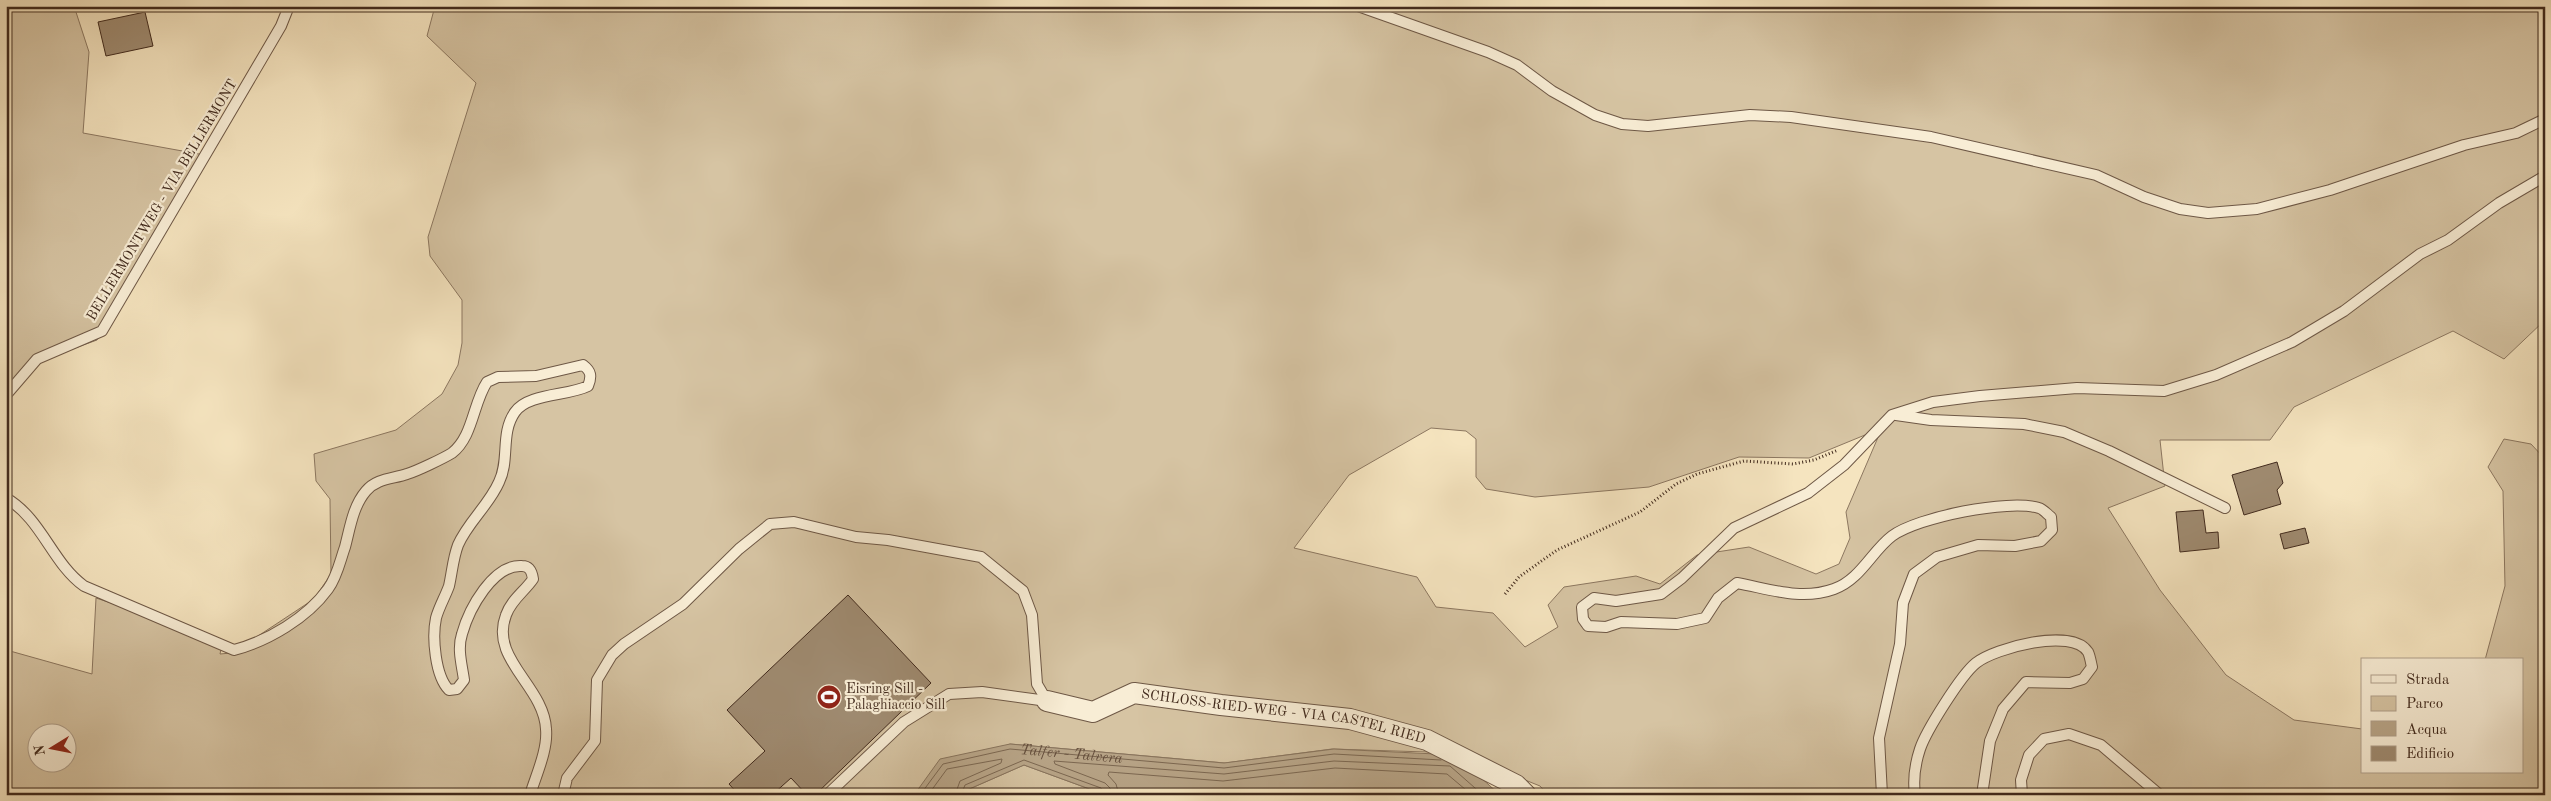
<svg xmlns="http://www.w3.org/2000/svg" width="2551" height="801" font-family="'Old Standard TT',serif">
<rect width="100%" height="100%" fill="#f5e4bf"/>
<filter id="stains"><feTurbulence type="fractalNoise" baseFrequency=".004" numOctaves="4"/><feColorMatrix values="0 0 0 0 .2 0 0 0 0 .09 0 0 0 0 .02 0 0 0 .5 -.17"/></filter>
<radialGradient id="worn" r=".72"><stop offset=".6" stop-color="#630" stop-opacity="0"/><stop offset="1" stop-color="#630" stop-opacity=".3"/></radialGradient>
<g fill="#d6c4a3" stroke="#8c7760" fill-rule="evenodd">
<path d="M6,6H74L89,52L83,133L210,156L97,340L42,360L6,398Z"/>
<path d="M435,6H2545V320L2504,359L2453,331L2294,407L2270,440H2160L2165,486L2108,508L2160,590L2226,675L2294,720L2362,729V772H2522V660H2485L2505,586L2503,491L2488,467L2504,439L2531,444L2545,459V795H1548L1540,786L1458,753L1332,749L1225,763L1010,744L914,795H6V553L11,556L10,651L92,674L96,598L223,640L220,654L242,652L246,644L314,599L331,574L330,499L316,481L314,454L396,430L442,394L458,365L462,343V300L430,256L428,237L476,83L427,36ZM1431,428L1466,431L1476,439V477L1486,489L1535,497L1649,487L1739,457L1809,458L1882,428L1846,512L1850,538L1839,564L1816,574L1749,547L1697,555L1660,584L1636,576L1564,587L1548,605L1558,627L1525,647L1493,613L1436,607L1417,577L1294,548L1349,475ZM38,734H68V764H38Z"/>
<path d="M1024,765L1106,795H965L967,790Z"/>
</g>
<path fill="#b8a588" stroke="#88745d" d="M1010,744L1224,763L1334,749L1456,755L1500,795H1106L1024,765L967,790L965,795H914L940,759Z"/>
<g fill="none" stroke-linecap="round" stroke-linejoin="round">
<g stroke="#7c6852" stroke-width="1">
<path id="s1" d="M920,795L943,764L1010,749L1224,768L1334,754L1441,760"/>
<path d="M928,795L947,769L1002,759L1001,763L960,781L955,795"/>
<path d="M961,795L965,785L1024,760L1101,788L1105,795"/>
<path d="M1111,795L1110,788L1105,783L1055,764L1054,761L1224,774L1334,761L1450,766L1483,795"/>
<path d="M1119,795L1116,784L1108,775L1109,772L1223,781L1335,768L1447,774L1472,795"/>
</g>
</g>
<g fill="#9f8b71" stroke="#412a1d">
<path d="M145,12L153,46L106,56L98,22Z"/>
<path d="M2277,462L2283,483L2277,490L2281,504L2244,515L2232,475Z"/>
<path d="M2203,510L2206,533L2218,532L2219,548L2180,552L2176,512Z"/>
<path d="M2305,528L2309,543L2284,549L2280,534Z"/>
<path d="M848,595L931,683L815,795H807L791,778L772,795H739L729,784L765,751L727,710Z"/>
</g>
<g fill="none" stroke-linecap="round" stroke-linejoin="round">
<defs>
<g id="service">
<path d="M1358,6L1488,52L1517,65L1552,91L1595,115L1622,124L1648,126L1750,115L1791,117L1931,137L2096,175L2144,197L2180,209L2208,213L2257,209L2330,190L2464,145L2516,133L2545,119"/>
<path d="M6,395L37,359L102,331L281,26L289,6"/>
<path d="M1896,415L1931,420L2024,424L2064,432L2109,451L2225,508"/>
<path d="M6,498C42,519 52,563 84,586L234,650C268,641 307,618 328,589C337,577 340,561 345,547C350,528 353,506 366,491C377,478 393,479 407,474C417,471 444,458 452,453C473,437 473,403 487,382L498,377L536,376L583,365C591,371 592,376 588,386C569,396 528,393 515,412C500,433 510,460 499,482C489,505 468,522 458,545C453,558 452,573 449,586C445,597 439,607 436,618C432,637 435,676 449,690L457,689L464,680C462,665 457,649 462,634C469,609 493,564 522,566C530,566 532,572 533,579C525,591 511,600 506,615C489,659 544,686 546,729C548,750 536,775 530,795"/>
<path d="M563,795L567,778L595,741L597,680L612,655L624,644L683,604L739,549L770,524L794,522L856,537L888,540L981,557L1023,591L1032,615L1037,684L1047,701"/>
<path d="M827,795L904,722L949,694L982,692L1047,701"/>
<path d="M1882,795L1879,738L1900,644L1903,603L1914,574L1937,557L1978,545L2015,546L2041,541L2052,530L2051,517C2047,514 2043,509 2039,508C2008,499 1918,517 1892,536C1872,551 1860,580 1834,589C1801,601 1770,589 1737,583L1718,598L1705,618L1677,624L1621,622L1606,627L1588,626L1583,619L1582,607L1594,598L1616,601L1661,594L1682,578L1734,528L1808,493L1844,465L1892,415L1933,402L1980,396L2077,388L2164,391L2216,375L2292,342L2344,311L2420,254L2448,240L2499,203L2545,176"/>
<path d="M1915,795C1913,780 1915,764 1920,749C1926,731 1961,675 1976,663C1995,648 2072,627 2088,652C2090,656 2091,663 2092,667L2083,679L2070,683L2026,682L2003,709L1990,741L1982,795"/>
<path d="M2022,795L2021,780L2029,755L2044,739L2069,734L2101,745L2160,795"/>
</g>
<g id="minor">
<path id="s2" d="M1047,701L1093,712L1134,693L1221,705L1350,719L1427,740L1516,785L1526,795"/>
</g>
</defs>
<use href="#service" stroke="#6e5846" stroke-width="12"/>
<use href="#minor" stroke="#6e5846" stroke-width="22"/>
<path stroke="#412a1d" stroke-width="3" stroke-dasharray="1 2.5" stroke-linecap="butt" d="M1505,594L1519,577L1557,550L1640,512L1676,484L1697,474L1744,461L1793,464L1814,460L1838,450"/>
<use href="#service" stroke="#f8edd5" stroke-width="10"/>
<use href="#minor" stroke="#f8edd5" stroke-width="20"/>
</g>
<defs>
<symbol id="stadium-disc" viewBox="-11 -11 22 22"><circle r="9.5" fill="#8f2418" stroke="#f8edd5"/><path d="M0-5a6.5 5 0 1 0 0 10a6.5 5 0 1 0 0-10ZM-3.5-1.8h7v3.6h-7Z" fill="#fff"/></symbol>
</defs>
<g fill-rule="evenodd">
<use href="#stadium-disc" x="815" y="683" width="28" height="28"/>
</g>
<g text-anchor="middle" dominant-baseline="central" stroke-width="4.5" stroke-linejoin="round" paint-order="stroke">
<g font-size="14" fill="#412a1d" stroke="#f8edd5">
<text transform="translate(162 200) rotate(-59)">BELLERMONTWEG - VIA BELLERMONT</text>
<text stroke="none"><textPath href="#s2" startOffset="244">SCHLOSS-RIED-WEG - VIA CASTEL RIED</textPath></text>
</g>
<g font-size="14" fill="#412a1d" stroke="#f8edd5" text-anchor="start">
<text x="846" y="689">Eisring Sill -<tspan x="846" dy="16">Palaghiaccio Sill</tspan></text>
</g>
<g font-size="15" font-style="italic" fill="#654f3d" stroke="#f8edd5">
<text stroke="none"><textPath href="#s1" startOffset="169">Talfer - Talvera</textPath></text>
</g>
</g>
<rect width="2551" height="801" fill="none" stroke="#f5e4bf" stroke-width="25"/>
<rect x="8" y="8" width="2536" height="786" fill="none" stroke="#412a1d" stroke-width="2.5"/>
<rect x="12" y="12" width="2526" height="776" fill="none" stroke="#412a1d"/>
<rect x="2361" y="658" width="162" height="115" fill="#f8edd5" stroke="#af9f8b"/>
<rect x="2371" y="675" width="25" height="8" fill="#f8edd5" stroke="#af9f8b"/>
<text x="2406" y="684" font-size="15" fill="#412a1d">Strada</text>
<rect x="2371" y="696" width="25" height="15" fill="#d6c4a3" stroke="#af9f8b"/>
<text x="2406" y="708" font-size="15" fill="#412a1d">Parco</text>
<rect x="2371" y="721" width="25" height="15" fill="#b8a588" stroke="#af9f8b"/>
<text x="2406" y="734" font-size="15" fill="#412a1d">Acqua</text>
<rect x="2371" y="746" width="25" height="15" fill="#9f8b71" stroke="#af9f8b"/>
<text x="2406" y="758" font-size="15" fill="#412a1d">Edificio</text>
<g transform="translate(52 748) rotate(260)"><circle r="24" fill="#f8edd5" stroke="#af9f8b"/>
<path d="M0-4L9 19L0 12L-9 19Z" fill="#8f2418"/>
<text y="-8" font-size="14" font-weight="bold" text-anchor="middle" fill="#412a1d">N</text>
</g>
<rect width="100%" height="100%" filter="url(#stains)"/>
<rect width="100%" height="100%" fill="url(#worn)"/>
</svg>
